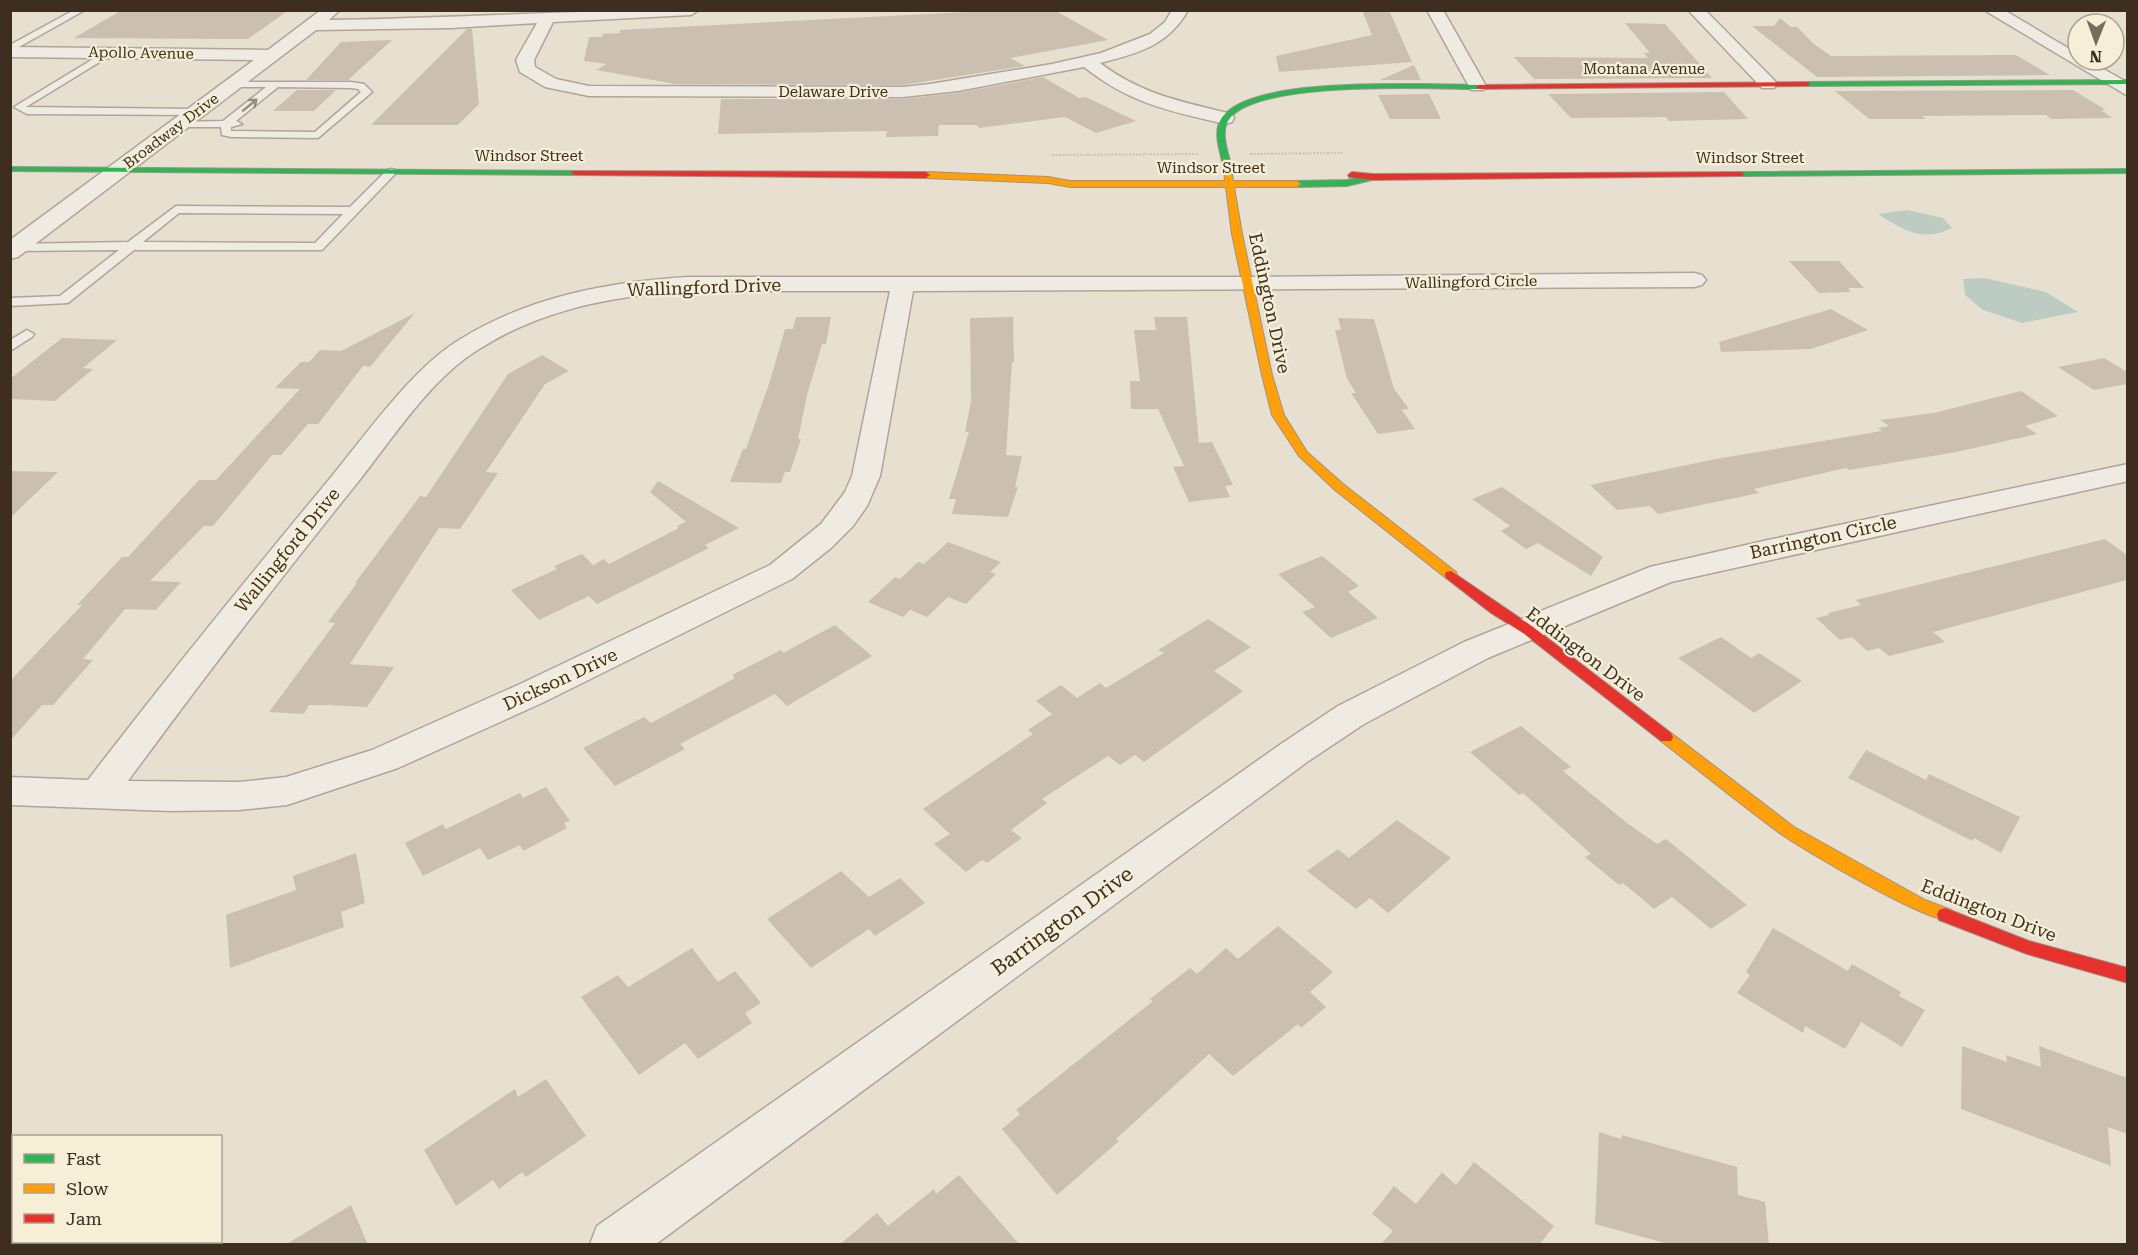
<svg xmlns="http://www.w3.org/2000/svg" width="2138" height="1255" font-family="'Roboto Serif',serif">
<rect width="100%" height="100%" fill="#e7e0d1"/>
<g fill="#bcccc2">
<path d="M1907,210L1943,218L1952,228C1922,243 1903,230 1878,214Z"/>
<path d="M1984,278L2046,292L2078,312L2022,323L1983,310L1965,295L1963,279Z"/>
</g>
<g fill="#cbbfb2">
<path d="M122,10H289L248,39L74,38Z"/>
<path d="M1004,10H1054L1108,40L1010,58L1025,66L903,85L675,84L596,70L607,64L584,61L589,37H603L602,34L620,33V30Z"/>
<path d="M1362,10H1389L1412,62L1279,72L1276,56L1372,35Z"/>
<path d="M1780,18L1791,27H1797L1814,44L1831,56L2016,55L2050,75L1817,77L1752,26H1774Z"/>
<path d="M1625,23L1665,24L1712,78L1534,79L1514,57L1648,58L1644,53H1650Z"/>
<path d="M467,29H472L479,104L458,125H371Z"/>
<path d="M392,40L348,80H306L341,42Z"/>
<path d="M1414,65L1421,80H1380Z"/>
<path d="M1043,77L1079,98L1086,97L1136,121L1096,133L1065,117L979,128L977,125H939L938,136L886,137L887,131L718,134L721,99H903L958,93Z"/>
<path d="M297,90H336L314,111H273Z"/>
<path d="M2073,90L2106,110H2101L2112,118L2051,119L2046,115L1922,116L1926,119H1869L1835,91Z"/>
<path d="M1724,92L1748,119L1669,121L1666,117L1571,118L1548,94Z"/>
<path d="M1429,94L1441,119H1390L1378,95Z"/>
<path d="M1789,261H1839L1864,288H1848L1851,292L1819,293Z"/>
<path d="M1831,309L1868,330L1811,349L1721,352L1719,342Z"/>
<path d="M415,313L370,367L363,366L318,424H308L281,455H272L213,526H204L150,581L181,582L156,610L125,609L83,659L93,660L53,705H42L10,741V681L82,605H77L122,557H128L199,480H216L300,389L275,388L301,362H309L320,350L341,351Z"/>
<path d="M796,317H831L826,344H822L807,395L798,439H801L790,472H785L781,483L730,482L743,449H746L770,381L785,329H793Z"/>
<path d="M1013,317L1014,362H1012L1006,455L1022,456L1015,487H1018L1008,517L952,514L956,499H949L969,432H965L971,401L970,318Z"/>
<path d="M1154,317H1187L1199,443L1212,442L1233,485L1225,486L1230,497L1189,502L1173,467L1184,466L1158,409H1131L1130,381H1140L1134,330H1156Z"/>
<path d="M1338,318L1374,319L1394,389L1409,409L1402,410L1415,429L1378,434L1351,393H1356L1347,379L1335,330H1341Z"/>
<path d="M62,338L117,340L83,368L93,369L55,401L10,399V379Z"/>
<path d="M542,355L569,371L545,384L486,472L498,473L460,529L439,528L350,664L394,667L367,707L329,705L328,703V705H309L304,714L269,712L335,623L328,622L357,583H355L420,496L426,497L508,374Z"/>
<path d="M2104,358L2127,372V384L2094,390L2058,367Z"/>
<path d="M2021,391L2058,416L2025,426L2037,434L1956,452L1849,470L1846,468L1754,489L1759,493L1658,514L1650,506L1617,510L1590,485L1716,459L1882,431L1878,428L1889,426L1880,420L1934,413Z"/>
<path d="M10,471L58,472L10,518Z"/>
<path d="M658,481L739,528L705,545L709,548L597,604L589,596L539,620L511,590L557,569L554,566L582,554L593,565L604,559L609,564L679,528L677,526L686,522L650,492Z"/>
<path d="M1502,487L1603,557L1591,576L1538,543L1526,549L1501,531L1510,526L1472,499Z"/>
<path d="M2105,539L2127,555V580L1933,632L1945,642L1889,656L1879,648L1867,651L1852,637L1840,640L1816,618L1829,615L1828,613L1861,605L1856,600Z"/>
<path d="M948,542L1001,562L990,572L996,574L966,604L948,597L927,617L910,610L903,617L868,602L895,577L900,579L918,562L924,564Z"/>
<path d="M1322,556L1359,586L1348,592L1378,618L1331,638L1302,612L1315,607L1278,574Z"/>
<path d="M1208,619L1251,647L1214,671L1243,691L1144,762L1135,755L1120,765L1108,756L1042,799L1047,803L1011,830L1022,838L987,863L982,860L966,872L934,844L950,834L923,809L1033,734L1028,730L1052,714L1036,701L1061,685L1077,698L1100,683L1106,688L1164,653L1158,650Z"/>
<path d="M835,625L872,656L787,706L775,694L680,744L685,749L615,786L583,748L644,717L651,723L735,678L732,675L781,650L783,653Z"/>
<path d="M1721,637L1751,658L1759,653L1802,681L1754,713L1678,658Z"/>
<path d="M1521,726L1571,767L1563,771L1627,823L1657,844L1666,839L1747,905L1711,929L1672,897L1654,909L1623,883L1619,885L1585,857L1591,854L1523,793L1519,795L1470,752Z"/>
<path d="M1866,750L1926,780L1929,774L2020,817L2001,853L1974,838L1972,841L1848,778Z"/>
<path d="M546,787L570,821L564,823L567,828L523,851L520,845L488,860L480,848L423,876L405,843L443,824L446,829L520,793L523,798Z"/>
<path d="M1397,820L1451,858L1388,913L1370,898L1356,909L1307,871L1338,849L1349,858Z"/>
<path d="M356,853L365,903L341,912L344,927L230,968L226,915L296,890L293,876Z"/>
<path d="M841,871L869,897L900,878L925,903L875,936L869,929L811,968L767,919Z"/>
<path d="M1278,926L1333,972L1310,992L1326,1007L1301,1028L1298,1024L1233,1076L1209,1054L1116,1139L1119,1141L1057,1195L1002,1129L1020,1114L1016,1110L1153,1001L1150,999L1190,968L1197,974L1226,948L1238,959Z"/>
<path d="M1773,928L1848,971L1852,964L1901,992L1899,996L1925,1010L1902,1047L1861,1022L1845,1049L1805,1026L1803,1033L1737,993L1750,975L1746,972Z"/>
<path d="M692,948L718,982L735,971L761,1003L745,1013L752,1023L698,1059L685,1043L639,1075L581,997L618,975L628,987Z"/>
<path d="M1962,1046L2007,1062L2006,1055L2041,1067L2039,1046L2127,1078V1134L2108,1127L2111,1166L1961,1109Z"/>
<path d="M546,1079L586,1136L526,1177L522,1172L499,1189L493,1180L456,1206L424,1150L515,1089L518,1097Z"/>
<path d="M1599,1132L1621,1139L1622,1135L1737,1167L1738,1195L1765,1202L1769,1245H1672L1595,1224Z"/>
<path d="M1474,1162L1554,1226L1539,1245H1380L1393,1231L1372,1214L1394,1186L1416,1204L1442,1172L1456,1185Z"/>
<path d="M959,1175L1020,1245H839L877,1213L888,1226L934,1189L936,1194Z"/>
<path d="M351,1205L368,1245H285Z"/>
</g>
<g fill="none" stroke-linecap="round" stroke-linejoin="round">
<defs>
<g id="lane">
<path d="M74,10H85L10,52V45Z"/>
<path d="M108,50L113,53L111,55L26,107L196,109L201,112L196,115L27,114L14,107Z"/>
<path d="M230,82H351L364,84L372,92L318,138L231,137L222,135L221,127H176V123L180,122L223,121L266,87H233L230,86ZM278,87L351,88L358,89L361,92L315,132L231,131V127L242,124L236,121Z"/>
<path d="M391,169L395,170V174L322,250H134L68,303L10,306V298L60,296L119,250L16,251L12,250V244L128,242L176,206L350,207L387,170ZM179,213L343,214L315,243L143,242Z"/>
<path d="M27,330L34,334L32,337L10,351V340Z"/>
</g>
<g id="street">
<path d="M321,10H340L329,20C452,18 575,10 699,10L691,15L553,22L534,60L535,67L556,79L589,86L903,87L930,84L1052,64L1101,53L1150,34L1165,22L1172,10H1188C1169,45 1137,54 1100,63C1142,95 1183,102 1232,114L1234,118L1232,122L1225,124C1169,111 1131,104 1084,67L958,91L903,97L589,96L545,87L520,72L516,60L537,23L451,28L316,30L18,257L10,259V240L254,60L10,57V47L268,50Z"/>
<path d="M1427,10H1443L1486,86L1483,90H1471Z"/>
<path d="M1688,10H1705L1774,80L1777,84L1774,88H1762Z"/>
<path d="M1984,10H2004L2078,54V60H2088L2128,83V96Z"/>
<path d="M1694,273L1702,275L1706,280L1702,285L1694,287L913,291L880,476L867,506L853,526L831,548L792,579L542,703L398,768L287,805L239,810L170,811L10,805V777L88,780C167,677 249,576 332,476C368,432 412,369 459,340C528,297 607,282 688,277H1247ZM688,291H890L852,476L845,492L821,524L770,565L518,685L372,750L286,777L239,782L128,781C202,680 279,580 358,482C392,439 430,380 476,351C541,309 612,296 688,291Z"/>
<path d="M2128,464V481L1671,582L1488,658L1364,724L1307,762L656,1244H590L597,1226L1281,744L1338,706L1464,642L1650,567L1768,540Z"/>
</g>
<g id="fast">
<path d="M2128,80V84L1806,86L1802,84L1806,82Z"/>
<path d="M1422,84L1479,85L1483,87L1479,89C1432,89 1253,79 1228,121C1221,132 1227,149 1230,161L1226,163L1222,161C1219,148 1214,133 1220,121C1240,80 1381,84 1422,84Z"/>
<path d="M10,167L575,171L579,173L575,175L10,171Z"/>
<path d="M2128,169V173L1741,176L1737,174L1741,172Z"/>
<path d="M1373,174L1376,175V179L1347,186L1297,187L1293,184L1297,181L1347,180Z"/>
</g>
<g id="slow">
<path d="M1223,159L1230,161L1233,181H1297L1301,184L1297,187H1234L1242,234L1272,375L1284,415L1307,452L1343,484L1456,572L1457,575L1456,578H1446L1335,490L1299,456L1272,415L1262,375L1232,234L1226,187H1070L1048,183L926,178L922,175L926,172L1048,177L1070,181H1225Z"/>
<path d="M1666,732L1671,733L1794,827L1925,900L1951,910L1953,915L1951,920C1933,926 1802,849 1781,834C1740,804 1701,772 1661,741L1659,737L1661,733Z"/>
</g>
<g id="jam">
<path d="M1806,82H1809V86L1479,89L1475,87L1479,85Z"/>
<path d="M572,171L926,172L930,175L926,178L575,175L571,173Z"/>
<path d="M1352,172L1373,174L1741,172L1745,174L1741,176L1373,180L1349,177L1348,175Z"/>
<path d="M1451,571L1533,627L1671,733L1673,737L1671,741H1661L1523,633L1491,613L1446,578L1445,575L1446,572Z"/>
<path d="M1945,908L2029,941L2128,968V983L2027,954L1939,920L1937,915L1939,910Z"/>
</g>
</defs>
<use href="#lane" stroke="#ada599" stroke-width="3"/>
<use href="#street" stroke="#ada599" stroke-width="3"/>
<use href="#fast" stroke="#9c958a" stroke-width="2"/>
<use href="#slow" stroke="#9c958a" stroke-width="2"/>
<use href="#jam" stroke="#9c958a" stroke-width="2"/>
<g stroke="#c8c2b9" stroke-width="2" stroke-dasharray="2 1.5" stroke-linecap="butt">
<path d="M1250,154L1342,153"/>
<path d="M1052,155L1198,154"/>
</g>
<use href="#lane" fill="#efebe3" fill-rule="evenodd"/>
<use href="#street" fill="#efebe3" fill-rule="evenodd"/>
<use href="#fast" fill="#30b455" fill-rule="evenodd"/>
<use href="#slow" fill="#ff9f0a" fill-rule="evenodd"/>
<use href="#jam" fill="#e5322d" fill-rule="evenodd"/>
</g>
<defs><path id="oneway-shaft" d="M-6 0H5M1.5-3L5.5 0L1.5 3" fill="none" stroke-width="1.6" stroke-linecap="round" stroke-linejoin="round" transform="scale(1.5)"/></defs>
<use stroke="#968c82" href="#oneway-shaft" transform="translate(250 105) rotate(-39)"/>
<g text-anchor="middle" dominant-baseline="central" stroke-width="4.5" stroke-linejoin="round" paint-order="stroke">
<g font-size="15" fill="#3d2e20" stroke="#f7eed8">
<text transform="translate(141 53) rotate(1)">Apollo Avenue</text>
<text x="1644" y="69">Montana Avenue</text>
<text x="833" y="92">Delaware Drive</text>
<text transform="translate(171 131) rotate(-37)">Broadway Drive</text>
<text x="529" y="156">Windsor Street</text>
<text x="1750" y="158">Windsor Street</text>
<text x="1211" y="168">Windsor Street</text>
<text transform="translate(1471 282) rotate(-1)">Wallingford Circle</text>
</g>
<g font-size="18" fill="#3d2e20" stroke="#f7eed8">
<text transform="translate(704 287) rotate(-2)">Wallingford Drive</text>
<text transform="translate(1270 303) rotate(78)">Eddington Drive</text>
<text transform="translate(1823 537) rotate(-12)">Barrington Circle</text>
<text transform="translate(287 550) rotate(-51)">Wallingford Drive</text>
<text transform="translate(1586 654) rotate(37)">Eddington Drive</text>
<text transform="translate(560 679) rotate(-25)">Dickson Drive</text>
<text transform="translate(1989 910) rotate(21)">Eddington Drive</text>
</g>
<g font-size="21" fill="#3d2e20" stroke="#f7eed8">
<text transform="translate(1062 921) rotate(-36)">Barrington Drive</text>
</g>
</g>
<rect width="2138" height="1255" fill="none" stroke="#3d2e20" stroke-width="24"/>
<rect x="12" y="1135" width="210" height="108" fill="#f7eed8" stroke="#ada18e" stroke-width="1.5"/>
<rect x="24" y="1154" width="30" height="9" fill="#30b455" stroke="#ada18e" stroke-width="1.5"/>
<text x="66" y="1165" font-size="18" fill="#3d2e20">Fast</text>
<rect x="24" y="1184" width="30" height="9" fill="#ff9f0a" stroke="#ada18e" stroke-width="1.5"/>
<text x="66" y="1195" font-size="18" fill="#3d2e20">Slow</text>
<rect x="24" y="1214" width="30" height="9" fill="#e5322d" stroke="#ada18e" stroke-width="1.5"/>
<text x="66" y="1225" font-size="18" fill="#3d2e20">Jam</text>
<g transform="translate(2096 42) rotate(181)"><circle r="28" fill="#f7eed8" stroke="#ada18e" stroke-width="1.5"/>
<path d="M0-4.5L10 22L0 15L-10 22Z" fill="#786c5e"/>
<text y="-9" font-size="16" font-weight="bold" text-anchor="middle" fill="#3d2e20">N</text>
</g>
</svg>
